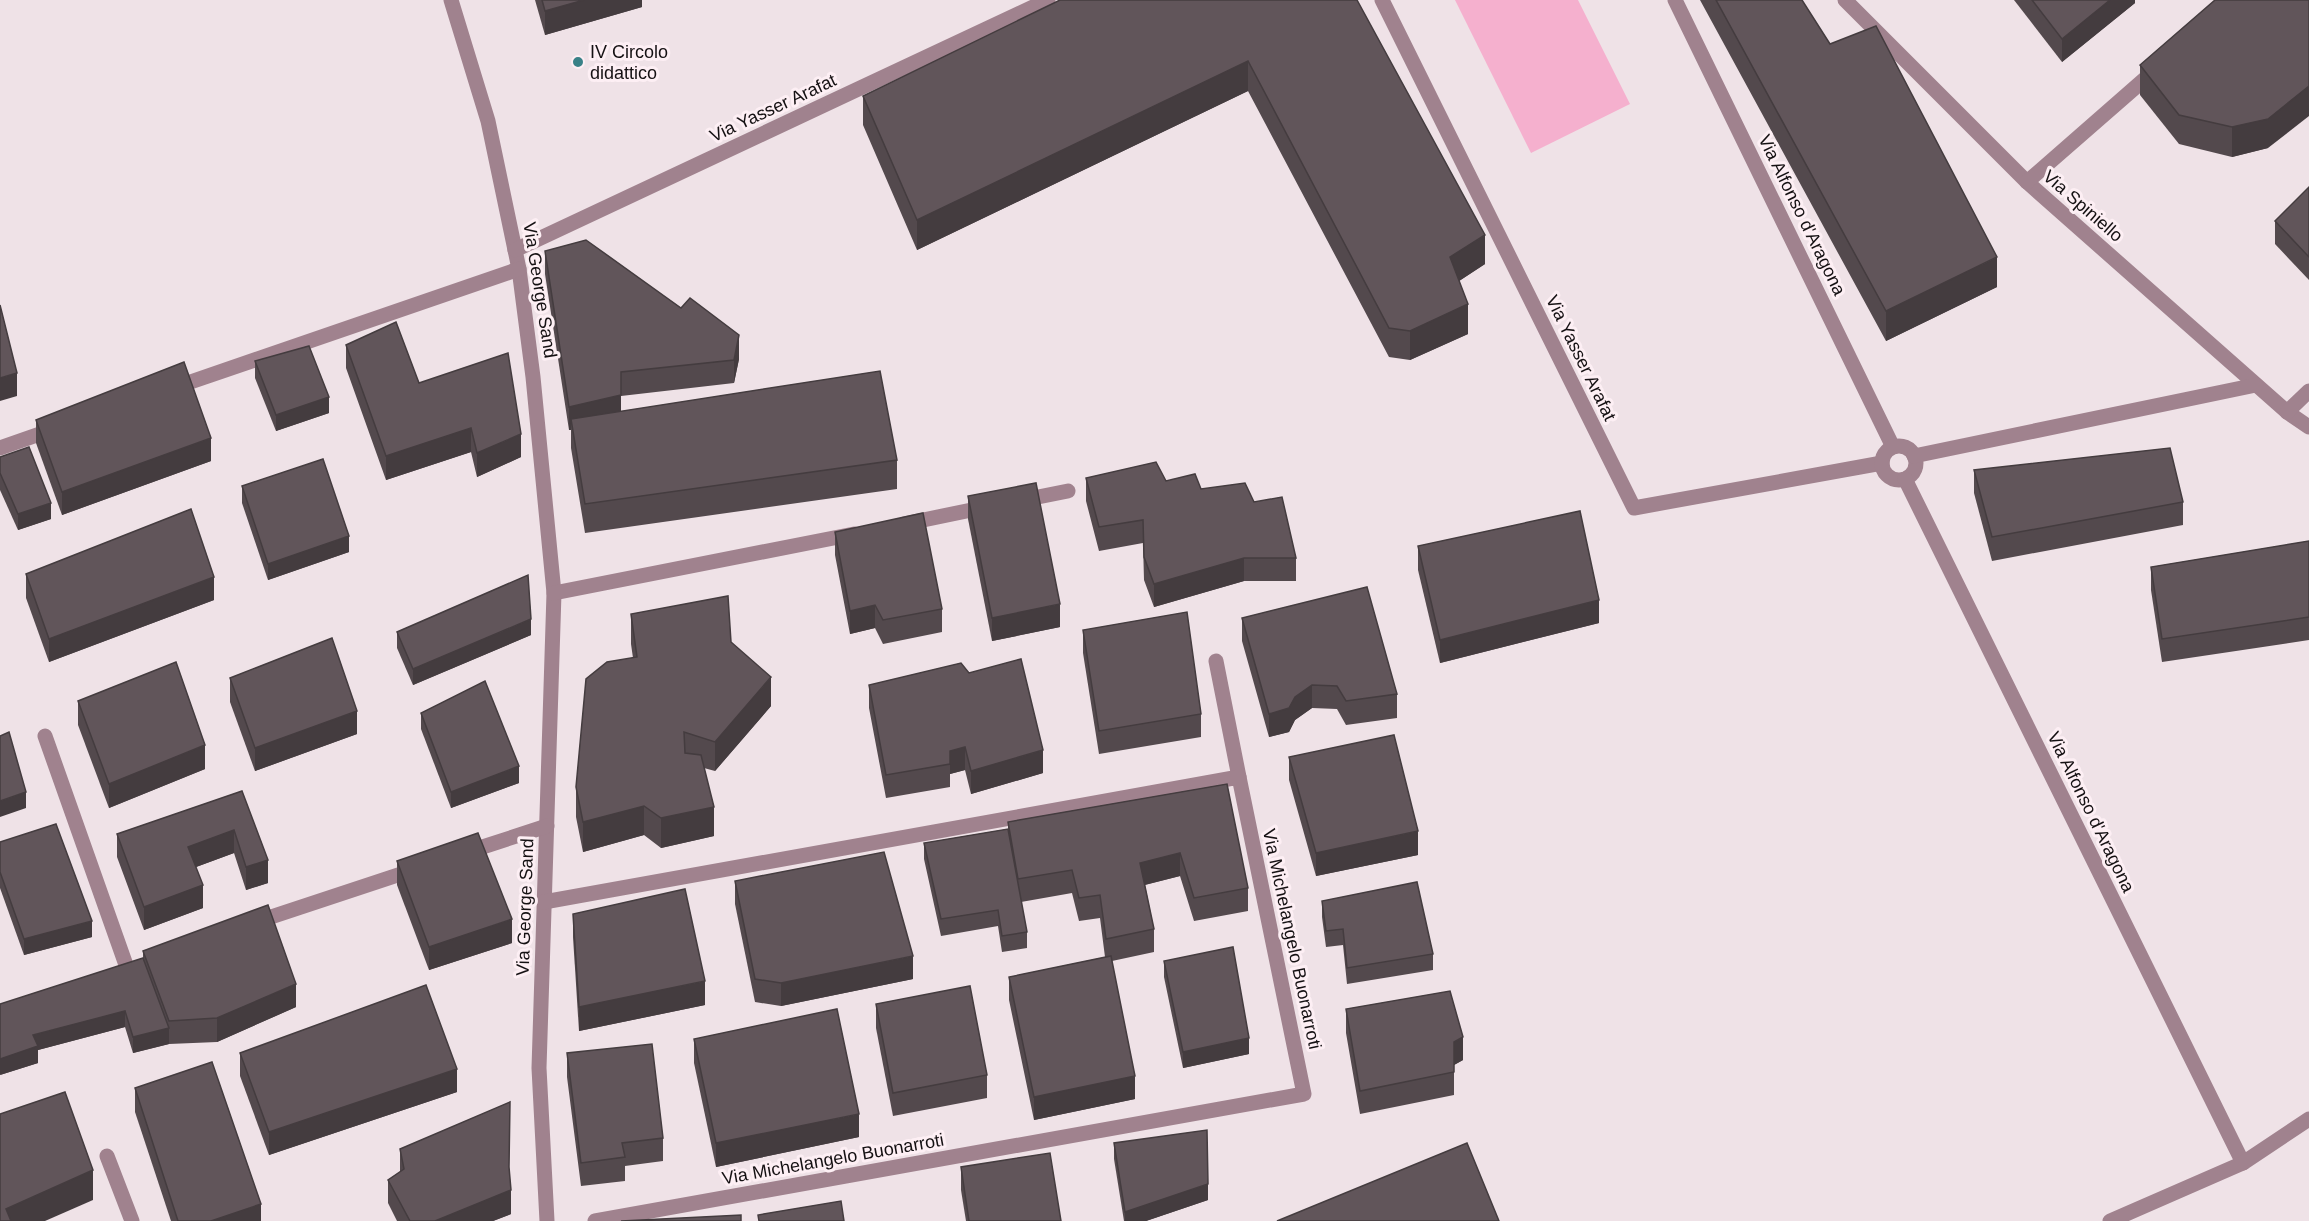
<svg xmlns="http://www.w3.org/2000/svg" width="2309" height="1221" font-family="Helvetica,sans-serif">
<rect width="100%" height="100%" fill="#efe2e7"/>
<path fill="#f5b0ce" d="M1455,0H1578L1630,104L1531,153Z"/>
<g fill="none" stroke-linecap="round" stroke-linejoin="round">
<g stroke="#a0828e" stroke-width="15">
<path d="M451,0L488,121L519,269L533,377L554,593L539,1068L547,1221"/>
<path d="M1382,0L1634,508L1882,463"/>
<path d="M1675,0L1893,447"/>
<path d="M1845,0L2027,182L2287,412L2309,427"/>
<path d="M2027,182L2154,71"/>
<path d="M515,250L1048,0"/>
<path d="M173,388L519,269"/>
<path d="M2287,412L2309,391"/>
<circle cx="1899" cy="463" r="17"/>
<path d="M0,448L54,429"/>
<path d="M1914,456L2256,385"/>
<path d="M1905,479L2243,1163"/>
<path d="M1018,501L1068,491"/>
<path d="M904,524L986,507"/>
<path d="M554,593L854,534"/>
<path d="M1216,661L1239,777"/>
<path d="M45,736L126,965"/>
<path d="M464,853L547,826"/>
<path d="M544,902L1239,777L1304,1094L595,1221"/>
<path d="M253,923L416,869"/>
<path d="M107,1156L132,1221"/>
<path d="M2110,1221L2243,1163L2309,1119"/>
</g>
</g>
<g fill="#53494d">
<path d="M535,0H642V7L545,35Z"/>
<path d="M1357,0L1485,264L1459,281L1468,334L1410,360L1389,357L1248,91L917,250L863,125V96Z"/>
<path d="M1700,0H1802L1830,44L1997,287L1886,341Z"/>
<path d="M2014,0H2135V3L2062,62Z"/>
<path d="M2140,65L2268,148L2232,157L2179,144L2140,95Z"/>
<path d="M2309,187V280L2275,244V221Z"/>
<path d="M545,251L739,359L734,383L621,396V411L897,460V489L585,533L571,448V430H569L545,274Z"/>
<path d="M346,345L419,383L521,457L477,477L471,452L386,480L346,368Z"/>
<path d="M255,361L329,413L276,431L255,378Z"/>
<path d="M36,420L211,461L62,515L36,443Z"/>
<path d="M0,457L51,519L18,530L0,490Z"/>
<path d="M1974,470L2183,502V525L1992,561L1974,493Z"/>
<path d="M1086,478L1166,481L1254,502L1296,558V581H1244L1154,607L1144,580L1143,543L1099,551L1086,501Z"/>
<path d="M242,486L349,552L268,580L242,503Z"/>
<path d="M968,496L1060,627L992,641L968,519Z"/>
<path d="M835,532L942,609V632L883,644L875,628L850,634L835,555Z"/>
<path d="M2309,541V640L2162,662L2151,590V567Z"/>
<path d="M1418,546L1599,623L1440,663L1418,570Z"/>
<path d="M26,574L214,600L49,662L26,598Z"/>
<path d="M631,614L731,642L771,706L715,771L704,768L714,836L661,848L644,835L583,852L576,817V787L633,658L631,644Z"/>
<path d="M1242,618L1397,694V718L1346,725L1337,709L1312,708L1295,720L1289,732L1269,737L1242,641Z"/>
<path d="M1083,630L1201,714V737L1099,754L1083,653Z"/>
<path d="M397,632L531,635L413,685L397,648Z"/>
<path d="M230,678L357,734L255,771L230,702Z"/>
<path d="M869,685L1043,773L971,794L965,770L950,774V787L886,798L869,708Z"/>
<path d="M78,701L205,769L109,808L78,725Z"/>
<path d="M421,713L519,783L451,808L421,729Z"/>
<path d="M1289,757L1418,855L1316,876L1289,780Z"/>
<path d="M1227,784L1248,888V911L1194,921L1180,876L1145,885L1154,929V952L1112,961L1135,1099L1034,1120L1009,1000V977L1105,957L1100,918L1079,921L1072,893L1021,902L1027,932V948L1002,952L998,926L941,936L924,859V843L1008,829V822Z"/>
<path d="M242,791L268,883L246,890L234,853L196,867L203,908L144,930L117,857V834Z"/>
<path d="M0,842L92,937L24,955L0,888Z"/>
<path d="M397,861L512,943L429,970L397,885Z"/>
<path d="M735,881L913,979L781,1006L755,1002L735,904Z"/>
<path d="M1322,901L1433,954V970L1347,984L1343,945L1326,947L1322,917Z"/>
<path d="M573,914L705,1005L579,1031L573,937Z"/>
<path d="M143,951L296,1007L217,1042L169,1044L133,1053L125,1027L38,1050V1063L0,1075L143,958Z"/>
<path d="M1164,961L1249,1054L1183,1068L1164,977Z"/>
<path d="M876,1004L987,1075V1098L893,1116L876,1028Z"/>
<path d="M1346,1009L1463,1060L1454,1065V1095L1360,1114L1346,1033Z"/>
<path d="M694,1039L859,1137L716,1167L694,1063Z"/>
<path d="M240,1053L457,1092L269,1155L240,1076Z"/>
<path d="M567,1053L663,1138V1161L625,1166V1181L581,1186L567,1077Z"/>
<path d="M135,1088L261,1221H171L135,1112Z"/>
<path d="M1114,1143L1208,1200L1146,1221H1124L1114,1159Z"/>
<path d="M400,1149L509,1170L511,1214L493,1221H397L388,1203V1180L400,1172Z"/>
<path d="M961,1167L1061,1221H966L961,1190Z"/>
</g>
<g fill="#443c3f">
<path d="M584,0H642V7L545,35V11Z"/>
<path d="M2110,0H2135V3L2062,62V39Z"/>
<path d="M1248,61V91L917,250V220Z"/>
<path d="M2309,86V116L2268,148L2232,157V127Z"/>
<path d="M1485,235V264L1450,287V257Z"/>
<path d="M1997,257V287L1886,341V311Z"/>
<path d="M1468,304V334L1410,360V331Z"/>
<path d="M739,335V359L734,383V360Z"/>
<path d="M17,373V396L0,401V378Z"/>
<path d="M621,395V419H571V430H569V407Z"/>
<path d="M329,397V413L276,431V415Z"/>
<path d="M471,428V452L386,480V456Z"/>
<path d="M521,434V457L477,477V453Z"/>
<path d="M211,438V461L62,515V492Z"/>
<path d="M51,503V519L18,530V514Z"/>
<path d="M349,536V552L268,580V564Z"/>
<path d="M1244,558V581L1154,607V584Z"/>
<path d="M214,577V600L49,662V639Z"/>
<path d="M1599,600V623L1440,663V640Z"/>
<path d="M1060,604V627L992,641V618Z"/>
<path d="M875,605V628L850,634V611Z"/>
<path d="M531,619V635L413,685V669Z"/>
<path d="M771,677V706L715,771V742Z"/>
<path d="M1312,685V708L1295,720L1289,732L1269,737V714L1295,697Z"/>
<path d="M357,711V734L255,771V748Z"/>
<path d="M205,745V769L109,808V784Z"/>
<path d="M965,747V770L950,774V751Z"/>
<path d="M1043,750V773L971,794V771Z"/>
<path d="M519,766V783L451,808V792Z"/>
<path d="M26,792V808L0,817V801Z"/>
<path d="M644,806V835L583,852V822Z"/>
<path d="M714,807V836L661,848V818Z"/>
<path d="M234,830V853L188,870V847Z"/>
<path d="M1418,831V855L1316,876V853Z"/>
<path d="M1180,853V876L1140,886V863Z"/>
<path d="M268,860V883L246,890V867Z"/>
<path d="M203,885V908L144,930V907Z"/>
<path d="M512,919V943L429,970V947Z"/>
<path d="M92,921V937L24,955V939Z"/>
<path d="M913,956V979L781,1006V983Z"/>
<path d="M705,981V1005L579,1031V1007Z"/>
<path d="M296,984V1007L217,1042V1018Z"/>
<path d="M125,1011V1027L38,1050V1063L0,1075V1059L33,1035Z"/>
<path d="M169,1028V1044L133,1053V1037Z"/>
<path d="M1463,1037V1060L1454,1065V1042Z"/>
<path d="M1249,1038V1054L1183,1068V1052Z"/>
<path d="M457,1069V1092L269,1155V1132Z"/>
<path d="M1135,1076V1099L1034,1120V1097Z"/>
<path d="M859,1114V1137L716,1167V1143Z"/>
<path d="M93,1170V1200L45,1221H6V1209Z"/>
<path d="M1208,1184V1200L1146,1221H1125V1212Z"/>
<path d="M511,1190V1214L493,1221H435Z"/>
<path d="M261,1204V1221H211Z"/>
</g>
<g fill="#61555a" stroke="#443c3f" stroke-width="1.5">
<path d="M542,0H584L545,11Z"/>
<path d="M1060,0H1357L1485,235L1450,257L1468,304L1410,331L1389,328L1248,61L917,220L863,96Z"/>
<path d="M1716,0H1802L1830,44L1876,26L1997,257L1886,311Z"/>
<path d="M2032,0H2110L2062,39Z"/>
<path d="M2215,0H2309V86L2268,119L2232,127L2179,115L2140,65Z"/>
<path d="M2309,187V257L2275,221Z"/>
<path d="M586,240L681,308L690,298L739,335L734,360L621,372V395L569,407L545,251Z"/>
<path d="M0,305L17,373L0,378Z"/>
<path d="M396,322L419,383L508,353L521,434L477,453L471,428L386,456L346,345Z"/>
<path d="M309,346L329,397L276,415L255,361Z"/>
<path d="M184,362L211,438L62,492L36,420Z"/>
<path d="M880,371L897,460L585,504L571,419Z"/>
<path d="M29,447L51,503L18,514L0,473V457Z"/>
<path d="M2170,448L2183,502L1992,537L1974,470Z"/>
<path d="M323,459L349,536L268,564L242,486Z"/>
<path d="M1156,462L1166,481L1195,474L1201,489L1245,483L1254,502L1282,497L1296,558H1244L1154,584L1144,557L1143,520L1099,527L1086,478Z"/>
<path d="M1036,483L1060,604L992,618L968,496Z"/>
<path d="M191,509L214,577L49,639L26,574Z"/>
<path d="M1580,511L1599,600L1440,640L1418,546Z"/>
<path d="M923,513L942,609L883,620L875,605L850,611L835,532Z"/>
<path d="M2309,541V617L2162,639L2151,567Z"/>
<path d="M528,575L531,619L413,669L397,632Z"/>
<path d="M1367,587L1397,694L1346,701L1337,686L1312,685L1295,697L1289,708L1269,714L1242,618Z"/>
<path d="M728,596L731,642L771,677L715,742L684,732L685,753L701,755L714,807L661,818L644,806L583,822L576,787L586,679L607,662L637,657L631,614Z"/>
<path d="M1187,612L1201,714L1099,731L1083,630Z"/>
<path d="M332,638L357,711L255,748L230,678Z"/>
<path d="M1021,659L1043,750L971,771L965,747L950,751V764L886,775L869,685L961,663L969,673Z"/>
<path d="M176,662L205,745L109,784L78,701Z"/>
<path d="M485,681L519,766L451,792L421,713Z"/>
<path d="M9,732L26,792L0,801V736Z"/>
<path d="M1394,735L1418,831L1316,853L1289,757Z"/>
<path d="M1227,784L1248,888L1194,898L1180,853L1140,863L1154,929L1106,939L1100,895L1079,898L1072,870L1018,879L1008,822Z"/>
<path d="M242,791L268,860L246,867L234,830L188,847L203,885L144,907L117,834Z"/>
<path d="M56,824L92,921L24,939L0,872V842Z"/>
<path d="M1008,829L1027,932L1002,936L998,910L941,919L924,843Z"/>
<path d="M478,833L512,919L429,947L397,861Z"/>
<path d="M884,852L913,956L781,983L755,979L735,881Z"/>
<path d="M1417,882L1433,954L1347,968L1343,929L1326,931L1322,901Z"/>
<path d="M685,889L705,981L579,1007L573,914Z"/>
<path d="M268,905L296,984L217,1018L169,1021L143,951Z"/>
<path d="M1233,947L1249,1038L1183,1052L1164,961Z"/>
<path d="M1111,956L1135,1076L1034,1097L1009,977Z"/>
<path d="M143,958L169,1028L133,1037L125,1011L33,1035L38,1046L0,1059V1004Z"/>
<path d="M426,985L457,1069L269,1132L240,1053Z"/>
<path d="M970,986L987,1075L893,1093L876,1004Z"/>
<path d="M1450,991L1463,1037L1454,1042V1072L1360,1091L1346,1009Z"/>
<path d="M837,1009L859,1114L716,1143L694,1039Z"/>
<path d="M652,1044L663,1138L622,1143L625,1157L581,1163L567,1053Z"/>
<path d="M212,1062L261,1204L211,1221H178L135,1088Z"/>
<path d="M65,1092L93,1170L6,1209L11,1221H0V1114Z"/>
<path d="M510,1102L509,1167L511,1190L435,1221H410L388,1180L404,1169L400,1149Z"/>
<path d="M1207,1130L1208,1184L1125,1212L1114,1143Z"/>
<path d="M1467,1143L1499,1221H1277Z"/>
<path d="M1050,1153L1061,1221H969L961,1167Z"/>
<path d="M841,1201L844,1221H759L758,1215Z"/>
<path d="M741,1215V1221H621Z"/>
</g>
<circle fill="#398187" stroke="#fdeff4" stroke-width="2" cx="578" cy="62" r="6"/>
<g text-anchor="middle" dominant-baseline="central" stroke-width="6" stroke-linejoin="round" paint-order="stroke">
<g font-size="18" fill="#151113" stroke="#fdeff4" text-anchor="start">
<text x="590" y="52">IV Circolo<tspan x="590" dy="21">didattico</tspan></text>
</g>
<g font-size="18" fill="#151113" stroke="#fdeff4">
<text transform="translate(773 108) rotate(-25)">Via Yasser Arafat</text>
<text transform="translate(2083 206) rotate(41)">Via Spiniello</text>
<text transform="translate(1802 215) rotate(64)">Via Alfonso d'Aragona</text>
<text transform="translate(540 290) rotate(81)">Via George Sand</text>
<text transform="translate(1581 358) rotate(64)">Via Yasser Arafat</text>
<text transform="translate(2091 812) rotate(64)">Via Alfonso d'Aragona</text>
<text transform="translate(525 907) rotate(-88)">Via George Sand</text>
<text transform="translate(1292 939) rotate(78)">Via Michelangelo Buonarroti</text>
<text transform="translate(833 1159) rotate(-10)">Via Michelangelo Buonarroti</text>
</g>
</g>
</svg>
